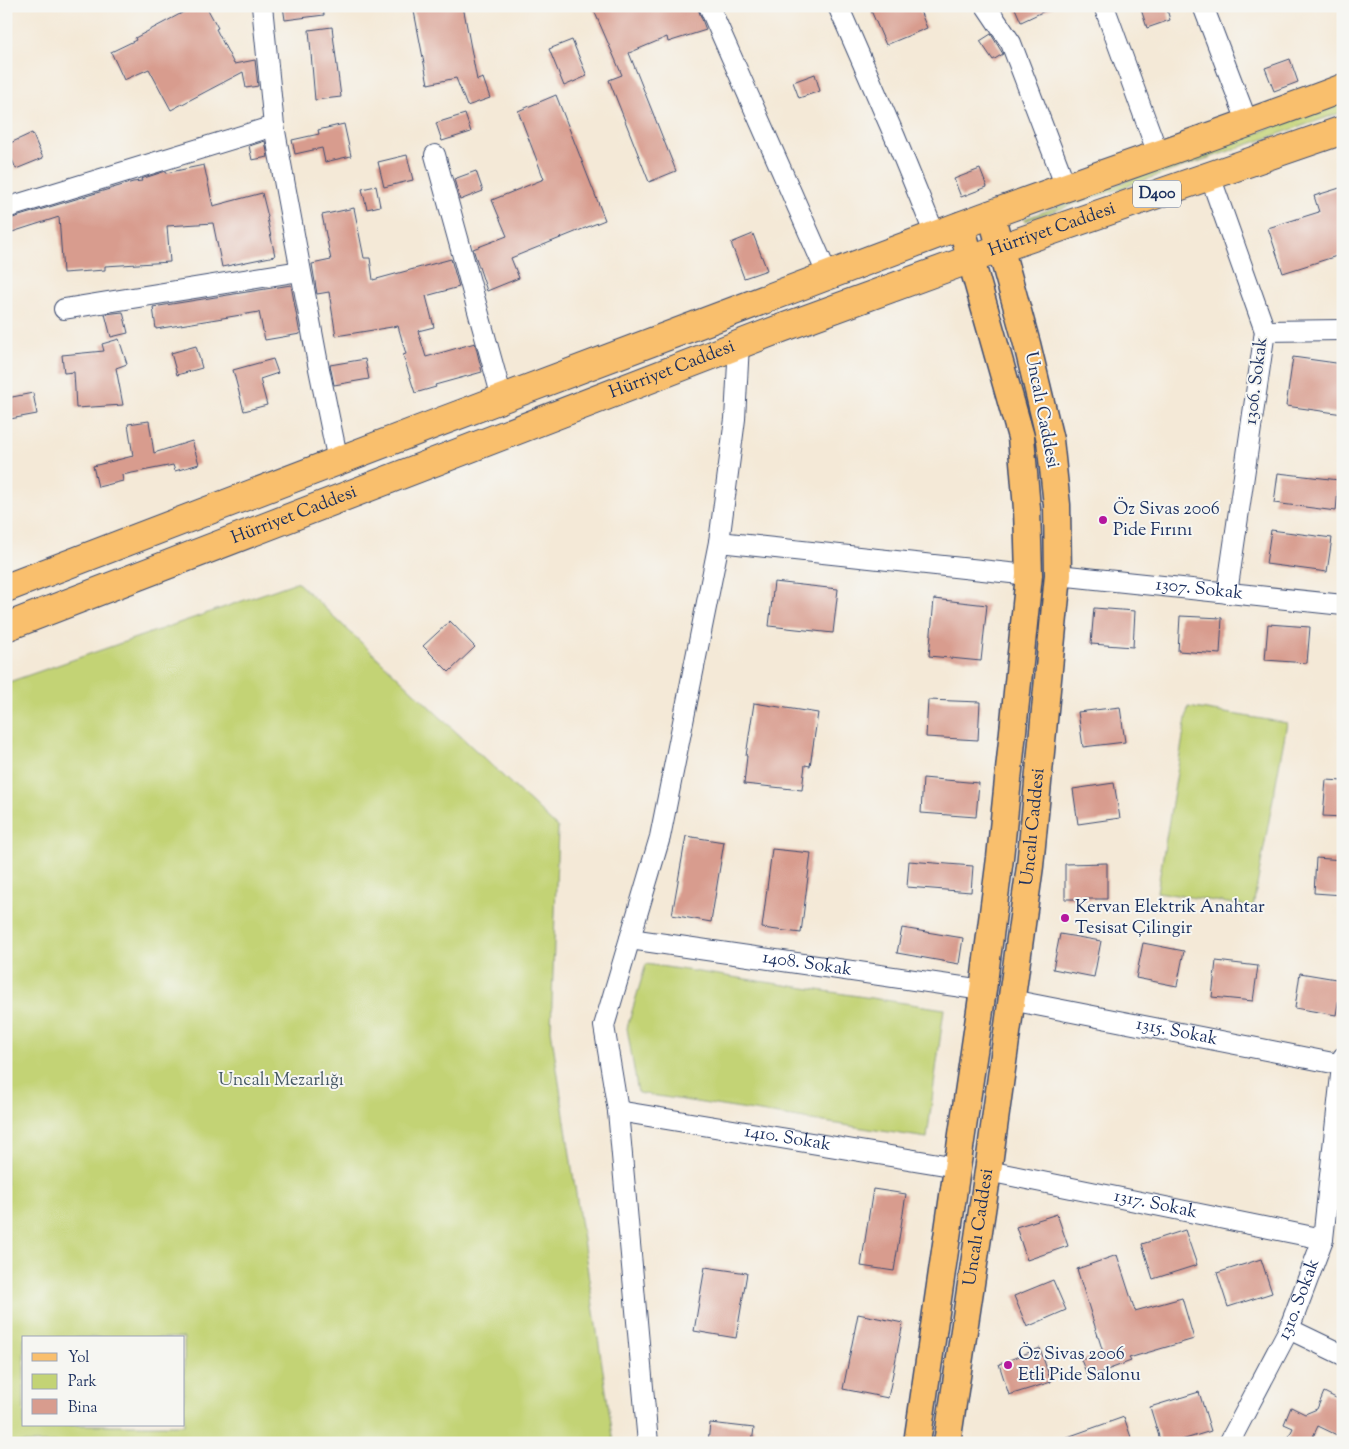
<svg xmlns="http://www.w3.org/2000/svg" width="1349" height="1449" font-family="'Sorts Mill Goudy',serif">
<rect width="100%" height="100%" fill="#f6f6f2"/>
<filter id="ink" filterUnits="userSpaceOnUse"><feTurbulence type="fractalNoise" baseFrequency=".02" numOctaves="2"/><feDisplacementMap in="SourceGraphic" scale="10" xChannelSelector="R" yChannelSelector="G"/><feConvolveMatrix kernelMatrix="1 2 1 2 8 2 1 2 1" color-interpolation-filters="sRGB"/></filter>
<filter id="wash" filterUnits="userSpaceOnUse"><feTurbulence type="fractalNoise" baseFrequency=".0096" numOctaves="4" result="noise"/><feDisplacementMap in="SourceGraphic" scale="20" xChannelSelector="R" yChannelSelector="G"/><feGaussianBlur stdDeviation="1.12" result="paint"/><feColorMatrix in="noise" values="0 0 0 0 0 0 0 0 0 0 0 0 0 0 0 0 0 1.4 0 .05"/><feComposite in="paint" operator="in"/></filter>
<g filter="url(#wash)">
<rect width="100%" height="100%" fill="#f4e9d7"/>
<g fill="#c3d375" stroke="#6f816a" fill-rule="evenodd">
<path d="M1343,101V112L1025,221L1024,219Z"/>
<path d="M297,582L558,828L551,1030L614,1443H6V683ZM24,1338H184V1425H24Z"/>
<path d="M1188,707L1287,723L1253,907L1157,892Z"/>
<path d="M646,964L944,1009L927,1138L638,1093L627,1028Z"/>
</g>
<g id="blocks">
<g fill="#d89c8e">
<path d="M195,6H206L218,28L216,29L234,64L255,60L258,86L246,88L243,72L171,110L149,69L124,80L111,52L136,40L135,38Z"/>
<path d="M283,6H323L324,15L285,20Z"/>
<path d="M413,6H463L477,80L483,78L490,98L467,106L456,78L428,84Z"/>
<path d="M592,6H697L706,30L668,42L667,37L629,53L676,171L649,182L609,80L622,75Z"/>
<path d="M869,6H918L927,28L886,45Z"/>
<path d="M1014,6H1055L1021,22Z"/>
<path d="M1140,6H1166L1170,20L1147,28Z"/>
<path d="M332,27L341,97L315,100L309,30Z"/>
<path d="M991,34L1003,54L993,60L980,41Z"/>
<path d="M572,40L587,76L564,86L549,49Z"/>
<path d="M1290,59L1298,82L1274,91L1265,68Z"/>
<path d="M815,74L820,91L799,98L793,82Z"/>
<path d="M556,95L605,220L511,258L519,278L487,291L473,249L507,236L492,200L544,179L518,111Z"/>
<path d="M465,114L471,132L442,141L436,123Z"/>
<path d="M344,124L351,156L325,162L322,148L295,154L292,140L319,134L318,130Z"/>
<path d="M32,133L43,158L16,169L6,145Z"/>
<path d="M265,141L268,157L252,160L249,146Z"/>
<path d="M407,155L413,180L384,187L378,162Z"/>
<path d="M204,165L213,206L262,193L268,217L267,218L275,256L222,267L213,223L167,226L170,262L105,266V270L63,273L59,217L6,234V220L133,182L142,181L141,179L166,171V173Z"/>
<path d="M980,169L987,187L961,197L954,179Z"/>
<path d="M476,171L483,191L460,200L454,179Z"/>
<path d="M376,186L380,206L367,209L362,189Z"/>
<path d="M1343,187V254L1283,273L1268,228L1319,212L1314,196Z"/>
<path d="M354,208L364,258H370L373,280L451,259L459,287L426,296L434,327L418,331L426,357L475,343L482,372L435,385L436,387L415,393L403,355L406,354L398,326L336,336L329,292L317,294L312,264L331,260L322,215Z"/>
<path d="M753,234L767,270L744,278L731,243Z"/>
<path d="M291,285L300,334L265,340L259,312L156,329L153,307Z"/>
<path d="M123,312L128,333L111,337L105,314Z"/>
<path d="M119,339L127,364L116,368L123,405L76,408L74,372L64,373L62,355L104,351L102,344Z"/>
<path d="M196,346L202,368L177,375L171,353Z"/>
<path d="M1293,357L1343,364V414L1286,406Z"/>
<path d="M273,359L278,373L260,379L267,405L244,411L233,370Z"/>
<path d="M365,359L369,379L334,385L330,365Z"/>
<path d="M33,393L37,414L10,419L7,398Z"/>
<path d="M149,421L154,453L192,441L199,464L175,471L173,465L122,475L123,481L98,487L93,466L133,456L128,424Z"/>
<path d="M1278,473L1339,480L1336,511L1274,503Z"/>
<path d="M1271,530L1332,538L1327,572L1266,564Z"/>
<path d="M774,582L838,589L833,633L769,626Z"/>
<path d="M934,599L987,605L981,661L929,656Z"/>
<path d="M1094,608L1135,611L1133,647L1091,644Z"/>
<path d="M1180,616L1222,618L1220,654L1178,651Z"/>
<path d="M450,621L475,647L449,672L423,646Z"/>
<path d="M1268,624L1310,627L1307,663L1265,660Z"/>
<path d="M928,700L980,702L978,740L926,737Z"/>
<path d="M754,703L818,713L810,766L805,765L802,790L744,784L747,756H746Z"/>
<path d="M1120,707L1125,742L1083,747L1078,712Z"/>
<path d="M923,778L979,783L976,817L921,813Z"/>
<path d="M1326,780L1343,781V817L1323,816Z"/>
<path d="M1114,783L1120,818L1078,824L1073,789Z"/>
<path d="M686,836L724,842L711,922L672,915Z"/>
<path d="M772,849L811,853L801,933L762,928Z"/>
<path d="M1316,858L1343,860V895L1314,893Z"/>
<path d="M909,861L973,866L971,892L907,887Z"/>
<path d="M1107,863V899H1065V864Z"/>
<path d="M902,928L963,938L959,964L897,953Z"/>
<path d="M1060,934L1101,941L1094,977L1053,969Z"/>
<path d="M1143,943L1184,951L1177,986L1136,978Z"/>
<path d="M1216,961L1258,966L1253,1001L1212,997Z"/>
<path d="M1300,973L1342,980L1336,1015L1295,1008Z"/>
<path d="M873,1189L906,1194L894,1271L861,1266Z"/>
<path d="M1057,1214L1068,1246L1027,1260L1016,1227Z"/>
<path d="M1185,1230L1197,1265L1153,1279L1142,1244Z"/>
<path d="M1117,1255L1135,1311L1182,1298L1194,1339L1129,1358L1131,1361L1088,1377L1081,1360L1103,1352L1077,1269Z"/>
<path d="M1261,1259L1272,1293L1228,1307L1217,1273Z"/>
<path d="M705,1267L747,1273L736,1338L694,1331Z"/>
<path d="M1053,1280L1066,1310L1027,1327L1014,1296Z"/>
<path d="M858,1314L903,1323L888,1398L843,1389Z"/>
<path d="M1040,1348L1051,1382L1009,1395L999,1364Z"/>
<path d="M1199,1392L1211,1431L1172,1443H1161L1150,1407Z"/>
<path d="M1324,1392L1342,1401L1337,1412L1343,1414V1428L1339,1436L1318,1426L1310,1443H1286L1293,1428L1284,1424L1291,1407L1305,1414L1317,1409Z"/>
<path d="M1124,1417L1133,1443H1056V1441Z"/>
<path d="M710,1423L754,1428L752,1443H708Z"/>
</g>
</g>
</g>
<g filter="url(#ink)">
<use href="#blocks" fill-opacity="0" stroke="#3c4b70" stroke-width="1"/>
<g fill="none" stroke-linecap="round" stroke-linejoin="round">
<defs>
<g id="minor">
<path d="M262,6L274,126L318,364L338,461"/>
<path d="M709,6L828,276"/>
<path d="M838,6L895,137L935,235"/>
<path d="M986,6L1011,43L1066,187"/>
<path d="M1104,6L1158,154"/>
<path d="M1203,6L1248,124"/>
<path d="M435,155L502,398"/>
<path d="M1210,176L1265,331L1227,593"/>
<path d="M6,208L274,126"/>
<path d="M64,309L300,271"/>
<path d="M1265,331L1343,330"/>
<path d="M719,542L1029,575"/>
<path id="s1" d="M1058,575L1343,605"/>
<path id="s2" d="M630,939L983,990"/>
<path id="s3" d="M1011,1000L1343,1065"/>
<path id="s4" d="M618,1111L957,1167"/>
<path id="s5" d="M988,1171L1323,1239"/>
<path d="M1289,1329L1343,1355"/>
<path d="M648,1443L618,1111L604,1026L660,837L719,542L735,419L739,344"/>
<path id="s6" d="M1229,1443L1289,1329L1323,1239L1343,1057"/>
</g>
<g id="major">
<path d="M917,1443L983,990L1000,858L1029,575L1027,509L1021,437L961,225"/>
<path id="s7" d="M947,1443L988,1171L1030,866L1058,575L1057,505L1050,440L1027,344L991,214"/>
</g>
<g id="highway">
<path d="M6,588C316,469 627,350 938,234C1072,183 1209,139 1343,88"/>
<path id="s8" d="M6,627L782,328L1001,248L1343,130"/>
</g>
</defs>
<use href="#minor" stroke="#3c4b70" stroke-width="22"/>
<use href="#major" stroke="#3c4b70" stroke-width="29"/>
<use href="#highway" stroke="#3c4b70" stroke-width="30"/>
<use href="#minor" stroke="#fff" stroke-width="20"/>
<use href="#major" stroke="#f9bf6d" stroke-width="26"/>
<use href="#highway" stroke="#f9bf6d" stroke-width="28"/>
</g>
</g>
<g fill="#b5179e" stroke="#f6f6f2" stroke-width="2">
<circle cx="1103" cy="520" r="5"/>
<circle cx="1065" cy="918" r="5"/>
<circle cx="1008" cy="1365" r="5"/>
</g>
<g text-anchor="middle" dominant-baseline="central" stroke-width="4" stroke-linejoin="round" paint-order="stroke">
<rect fill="#f6f6f2" stroke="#5d6b8a" stroke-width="1" x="1133" y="180.5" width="48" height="27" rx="4"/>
<g font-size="16" font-weight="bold" fill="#1b2f5e">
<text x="1157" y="194">D400</text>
</g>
<g font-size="18" fill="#1b2f5e" stroke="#f6f6f2">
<text stroke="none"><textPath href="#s8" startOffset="1119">Hürriyet Caddesi</textPath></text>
<text stroke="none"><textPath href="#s8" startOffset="714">Hürriyet Caddesi</textPath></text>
<text transform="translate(1257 381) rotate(-83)">1306. Sokak</text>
<text transform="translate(1041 410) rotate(79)">Uncalı Caddesi</text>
<text stroke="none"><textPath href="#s8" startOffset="309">Hürriyet Caddesi</textPath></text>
<text stroke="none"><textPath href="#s1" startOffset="142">1307. Sokak</textPath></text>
<text stroke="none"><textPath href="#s7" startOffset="622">Uncalı Caddesi</textPath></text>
<text stroke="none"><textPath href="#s2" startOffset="179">1408. Sokak</textPath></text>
<text stroke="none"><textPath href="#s3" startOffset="169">1315. Sokak</textPath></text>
<text stroke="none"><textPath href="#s4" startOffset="172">1410. Sokak</textPath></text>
<text stroke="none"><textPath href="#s5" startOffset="171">1317. Sokak</textPath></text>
<text stroke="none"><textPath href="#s7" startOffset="218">Uncalı Caddesi</textPath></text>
<text stroke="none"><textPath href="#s6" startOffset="160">1310. Sokak</textPath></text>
</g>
<g font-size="18" fill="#1b2f5e" stroke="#f6f6f2" text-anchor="start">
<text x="1113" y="510">Öz Sivas 2006<tspan x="1113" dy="21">Pide Fırını</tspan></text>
<text x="1075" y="908">Kervan Elektrik Anahtar<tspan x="1075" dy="21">Tesisat Çilingir</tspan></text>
<text x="1018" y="1355">Öz Sivas 2006<tspan x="1018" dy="21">Etli Pide Salonu</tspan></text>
</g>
<g font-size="18" fill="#455864" stroke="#f6f6f2">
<text x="281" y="1081">Uncalı Mezarlığı</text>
</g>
</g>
<rect width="1349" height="1449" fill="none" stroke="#f6f6f2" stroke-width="25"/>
<rect x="22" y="1336" width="162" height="90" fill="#f6f6f2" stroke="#9ea6b7"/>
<rect x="32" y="1353" width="25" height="8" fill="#f9bf6d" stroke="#9ea6b7"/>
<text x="68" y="1362" font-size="15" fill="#1b2f5e">Yol</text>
<rect x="32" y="1374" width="25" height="15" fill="#c3d375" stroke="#9ea6b7"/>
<text x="68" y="1386" font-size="15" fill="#1b2f5e">Park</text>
<rect x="32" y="1399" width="25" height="15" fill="#d89c8e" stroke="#9ea6b7"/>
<text x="68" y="1412" font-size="15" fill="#1b2f5e">Bina</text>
</svg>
